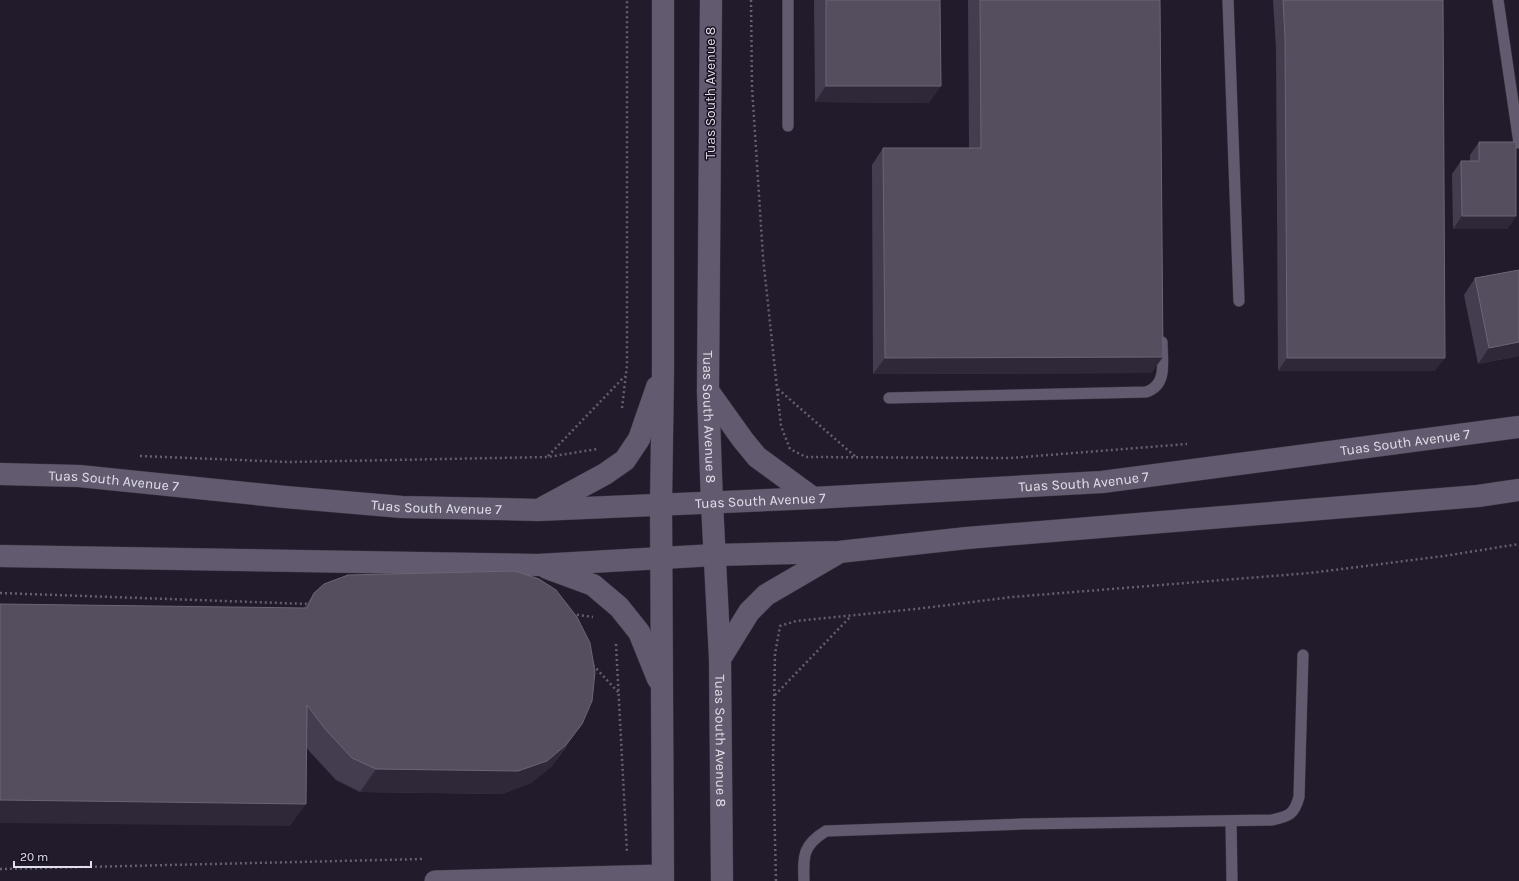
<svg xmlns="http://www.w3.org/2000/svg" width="1519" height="881" font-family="Karla,sans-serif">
<rect width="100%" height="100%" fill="#211b2b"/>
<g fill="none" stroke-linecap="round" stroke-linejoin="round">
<defs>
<g id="service">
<path d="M1228,0L1239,301"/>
<path d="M1498,0L1519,143"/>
<path d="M788,126V0"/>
<path d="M889,398L1146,392C1168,385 1162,361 1162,342"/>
<path d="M1231,821L1232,881"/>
<path d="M804,881C803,855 803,845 826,831L1022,824L1272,820C1289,816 1294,815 1299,797L1303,655"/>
</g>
<path id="minor" d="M435,881L663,875"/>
<g id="tertiary">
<path id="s1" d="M711,0L708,391L712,503L720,659L722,881"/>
<path d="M708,391L743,440L757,457L813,498"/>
<path id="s2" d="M0,474L79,476L285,497L402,507L539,510L813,498L1102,482L1519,427"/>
<path d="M544,507L605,474L625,460L639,439L657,387"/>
<path d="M0,556L538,565L715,555L839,552L967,538L1478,496L1519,490"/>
<path d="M547,568L593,585L619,607L639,632L658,679"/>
<path d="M720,659L749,612L766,595L838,553"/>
<path d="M663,881L661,504L663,370V0"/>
</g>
</defs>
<use href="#service" stroke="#3a3542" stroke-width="12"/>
<use href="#minor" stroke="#3a3542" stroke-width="22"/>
<use href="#tertiary" stroke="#3a3542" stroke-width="23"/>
<g stroke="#65606e" stroke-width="2.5" stroke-dasharray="2 3" stroke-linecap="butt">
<path d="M751,0L752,87L763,257L781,426L790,449L806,457L1011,458L1187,444"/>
<path d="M778,389L857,458"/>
<path d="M622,408L627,365V0"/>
<path d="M140,456L289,462L548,457L597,449"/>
<path d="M548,456L625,376"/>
<path d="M0,593L309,604"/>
<path d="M572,614L593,617"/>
<path d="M616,644L627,853"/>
<path d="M593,665L618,692"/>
<path d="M775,695L851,616"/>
<path d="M0,869L424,859"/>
<path d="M776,881L773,759L775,654L780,626L796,621L916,609L1012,597L1310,573L1444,556L1519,544"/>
</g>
<use href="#service" stroke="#625b6f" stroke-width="11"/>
<use href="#minor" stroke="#625b6f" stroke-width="21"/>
<use href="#tertiary" stroke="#625b6f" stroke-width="22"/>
</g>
<g fill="#443d4f">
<path d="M814,0H940L929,103L815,102Z"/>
<path d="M968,0H1160L1163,357L1151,373L873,374L872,165L883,148H969Z"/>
<path d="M1273,0H1443L1435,371H1278L1276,49Z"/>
<path d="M1479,142L1516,216L1507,229H1453L1452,174L1461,161H1470V155Z"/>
<path d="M1519,270V356L1478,364L1464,295L1475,278Z"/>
<path d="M314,593L567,746L551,767L531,783L502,794L360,792L336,780L310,752L306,747L290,826L304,608Z"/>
</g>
<g fill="#2f2839">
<path d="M826,86H941L929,103L815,102Z"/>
<path d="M1462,216H1516L1507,229H1453Z"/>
<path d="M1519,342V356L1478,364L1489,348Z"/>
<path d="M1163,357L1151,373L873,374L885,358Z"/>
<path d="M1287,358H1445L1435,371H1278Z"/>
<path d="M582,724L551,767L531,783L502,794L360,792L376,769Z"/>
<path d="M0,800L306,804L290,826L0,823Z"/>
</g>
<g fill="#554e5f" stroke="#6b6575">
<path d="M826,0H940L941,86H826Z"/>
<path d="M980,0H1160L1163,357L885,358L883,148H981Z"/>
<path d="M1283,0H1443L1445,358H1287L1285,37Z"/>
<path d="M1479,142H1516V216H1462L1461,161H1479Z"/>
<path d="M1519,270V342L1489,348L1475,278Z"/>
<path d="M515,571L539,579L556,590L577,617L590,643L595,672L592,701L582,724L566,745L547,761L518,771L376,769L352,758L326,730L307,705L306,804L0,800V604L307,608L314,593L324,584L348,575Z"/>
</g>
<g text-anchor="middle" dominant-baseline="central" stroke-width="3" stroke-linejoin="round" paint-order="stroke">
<g font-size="14" fill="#e2deea" stroke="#181221">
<text transform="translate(710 93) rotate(-90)">Tuas South Avenue 8</text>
<text stroke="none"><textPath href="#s1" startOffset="417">Tuas South Avenue 8</textPath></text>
<text stroke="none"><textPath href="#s2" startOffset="1410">Tuas South Avenue 7</textPath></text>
<text stroke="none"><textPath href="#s2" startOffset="114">Tuas South Avenue 7</textPath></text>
<text stroke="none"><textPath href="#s2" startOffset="1086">Tuas South Avenue 7</textPath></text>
<text stroke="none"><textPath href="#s2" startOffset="762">Tuas South Avenue 7</textPath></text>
<text stroke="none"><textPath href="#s2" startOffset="438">Tuas South Avenue 7</textPath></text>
<text stroke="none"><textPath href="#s1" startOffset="741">Tuas South Avenue 8</textPath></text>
</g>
</g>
<path d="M14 861v6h77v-6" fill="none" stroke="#e2deea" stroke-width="2"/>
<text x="20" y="861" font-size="12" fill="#e2deea" stroke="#181221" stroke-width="3" paint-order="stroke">20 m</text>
</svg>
